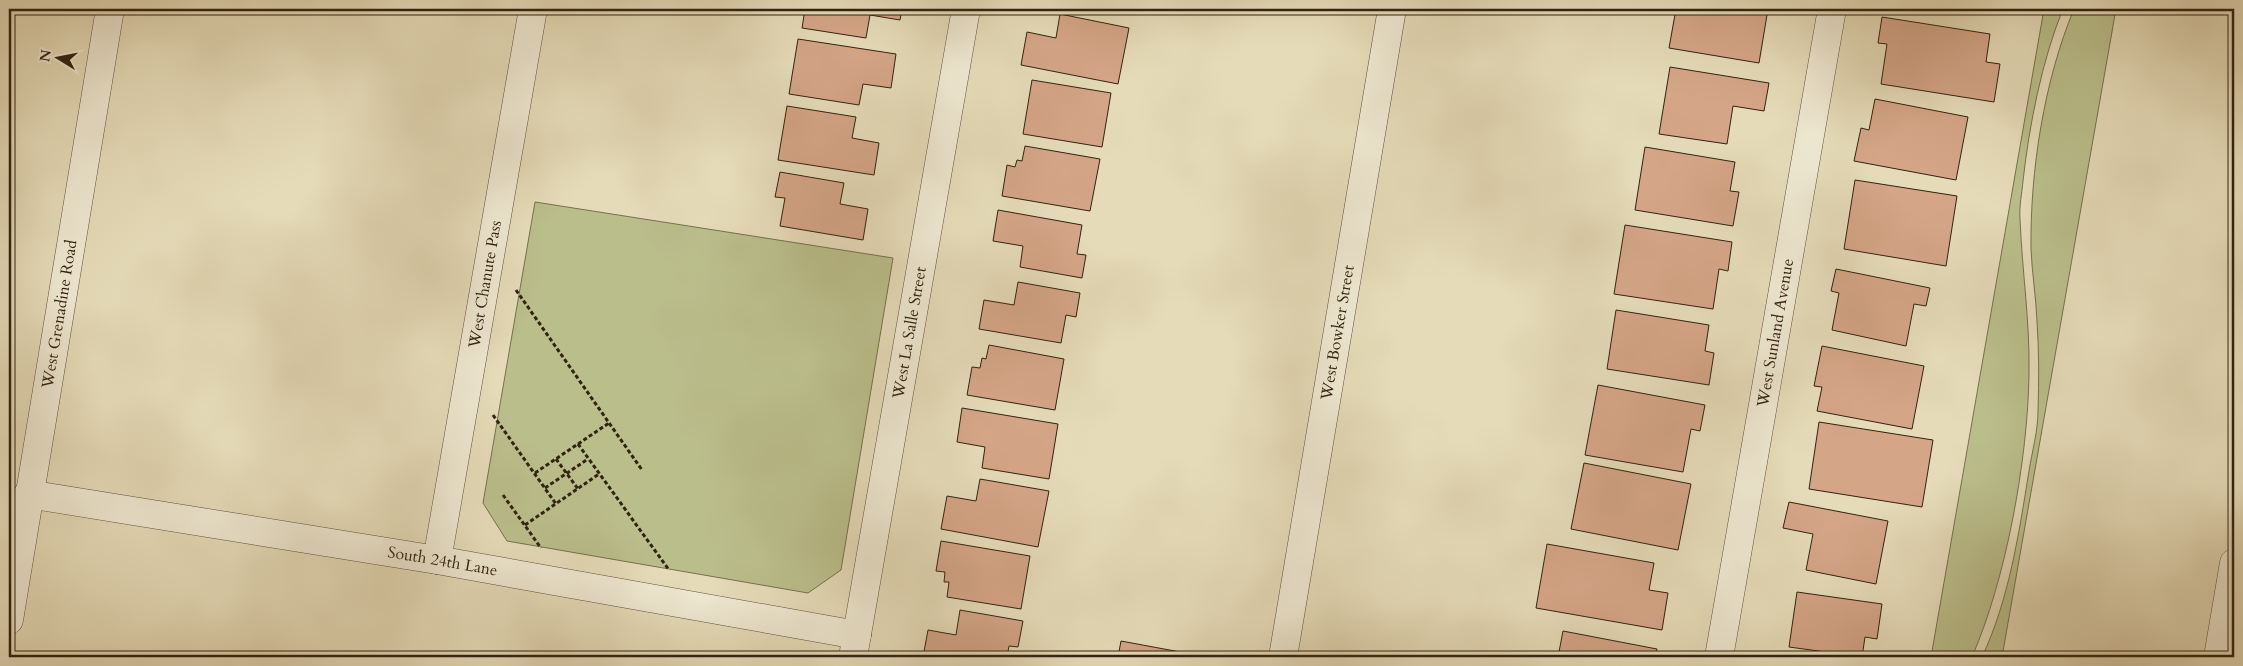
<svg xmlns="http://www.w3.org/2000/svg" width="2243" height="666" font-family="Cardo,serif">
<rect width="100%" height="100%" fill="#e5dbb8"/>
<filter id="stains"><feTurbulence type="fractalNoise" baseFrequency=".004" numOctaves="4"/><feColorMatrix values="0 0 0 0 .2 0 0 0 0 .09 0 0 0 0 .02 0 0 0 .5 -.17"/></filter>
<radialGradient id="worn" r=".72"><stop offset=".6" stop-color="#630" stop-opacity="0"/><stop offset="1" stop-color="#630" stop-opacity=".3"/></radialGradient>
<g fill="#babe8b" stroke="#76704e">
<path d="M2044,9H2063C2042,60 2029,126 2023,181C2022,193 2019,206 2020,219C2022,270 2030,322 2029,373C2028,459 2006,579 1972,657H1931Z"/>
<path d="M2074,9H2116L2002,657H1982C2009,600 2019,533 2029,471C2032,452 2038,431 2038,411C2039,381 2039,351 2037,321C2036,297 2032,273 2031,249C2030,171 2044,81 2074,9Z"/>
<path d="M535,202L893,258L841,570L808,593L507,541L483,503Z"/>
</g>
<g fill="#d4a587" stroke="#322211">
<path d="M805,9H902L900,20L870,15L866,38L802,28Z"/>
<path d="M1676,9H1768L1759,63L1669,48Z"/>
<path d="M1060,14L1129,28L1118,84L1021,65L1027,32L1056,38Z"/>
<path d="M1882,17L1990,34L1986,62L2000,64L1994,102L1881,84L1887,44L1878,43Z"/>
<path d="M798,39L896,54L891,88L863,84L859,105L789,94Z"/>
<path d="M1670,67L1769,83L1764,111L1733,106L1727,144L1659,134Z"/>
<path d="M1032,80L1111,93L1102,147L1023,134Z"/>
<path d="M1875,99L1968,117L1956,180L1854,161L1861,128L1869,130Z"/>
<path d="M787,106L856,117L852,138L879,143L874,175L778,160Z"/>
<path d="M1025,146L1100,159L1090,211L1002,196L1007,165L1015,167L1017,160L1022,161Z"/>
<path d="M1645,147L1735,162L1730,191L1739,192L1733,226L1635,210Z"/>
<path d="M780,172L844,183L840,204L868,209L863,240L780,226L785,198L775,197Z"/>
<path d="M1855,180L1957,196L1946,266L1844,249Z"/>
<path d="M998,210L1082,225L1077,254L1086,255L1082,278L1020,267L1023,246L993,241Z"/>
<path d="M1625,225L1732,242L1728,271L1719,269L1713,309L1614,294Z"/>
<path d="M1836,269L1930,288L1926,306L1914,304L1906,346L1832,330L1839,293L1831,291Z"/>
<path d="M1018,282L1080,293L1076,317L1066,315L1061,343L979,329L984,300L1014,305Z"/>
<path d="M1616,310L1709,325L1705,351L1714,353L1709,385L1607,369Z"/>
<path d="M989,345L1064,359L1055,410L967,395L972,367L980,368L982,358L986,359Z"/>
<path d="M1822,346L1924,366L1912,429L1817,411L1822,387L1814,386Z"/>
<path d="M1598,385L1705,405L1700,431L1691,429L1683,472L1585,455Z"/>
<path d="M962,408L1058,424L1049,479L982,468L985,447L957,442Z"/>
<path d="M1819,422L1933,440L1922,507L1809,489Z"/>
<path d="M1584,463L1691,484L1678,550L1571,529Z"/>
<path d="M980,479L1049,491L1038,547L941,529L947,496L976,501Z"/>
<path d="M1789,502L1888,521L1876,584L1806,570L1813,534L1783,528Z"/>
<path d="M941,541L1030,556L1021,609L947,597L949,582H944L945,572L936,571Z"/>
<path d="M1547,544L1654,563L1649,590L1668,593L1662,630L1536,608Z"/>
<path d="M1797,592L1882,604L1877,639L1865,637L1862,657L1789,647Z"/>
<path d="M960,610L1023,621L1018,647L1009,646L1007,657H923L928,630L956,635Z"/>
<path d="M1563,631L1657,649L1655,657H1558Z"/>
<path d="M1121,641L1207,657H1118Z"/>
</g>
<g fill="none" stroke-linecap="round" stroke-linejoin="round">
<defs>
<g id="street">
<path id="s1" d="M28,494L437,560L857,635"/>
<path id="s2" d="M437,560L533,9"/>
<path id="s3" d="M9,620L110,9"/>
<path id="s4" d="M853,657L966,9"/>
<path id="s5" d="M1283,657L1392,9"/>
<path id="s6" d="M1719,657L1832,9"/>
<path d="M2218,657L2234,563"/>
</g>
</defs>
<use href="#street" stroke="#5f503b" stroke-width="29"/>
<g stroke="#322211" stroke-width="3" stroke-dasharray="4 2.5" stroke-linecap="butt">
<path d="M516,290L642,470"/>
<path d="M493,415L556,504"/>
<path d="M578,444L669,570"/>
<path d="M556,459L578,489"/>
<path d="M535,473L609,423"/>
<path d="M545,488L588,459"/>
<path d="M503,495L541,548"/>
<path d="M525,525L599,474"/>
</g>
<use href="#street" stroke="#eee8d1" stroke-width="28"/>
</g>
<g text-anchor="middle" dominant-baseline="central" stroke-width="4" stroke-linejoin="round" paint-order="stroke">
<g font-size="16" fill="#322211" stroke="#eee8d1">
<text stroke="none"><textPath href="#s2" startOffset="280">West Chanute Pass</textPath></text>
<text stroke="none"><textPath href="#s3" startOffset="310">West Grenadine Road</textPath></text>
<text stroke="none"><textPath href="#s4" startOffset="329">West La Salle Street</textPath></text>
<text stroke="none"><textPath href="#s5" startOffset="329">West Bowker Street</textPath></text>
<text stroke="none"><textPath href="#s6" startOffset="329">West Sunland Avenue</textPath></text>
<text stroke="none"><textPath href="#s1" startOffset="420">South 24th Lane</textPath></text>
</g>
</g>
<rect width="2243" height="666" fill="none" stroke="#e5dbb8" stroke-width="30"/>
<rect x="10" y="10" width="2223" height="646" fill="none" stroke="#322211" stroke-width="2.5"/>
<rect x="15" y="15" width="2213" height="636" fill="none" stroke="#322211"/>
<g transform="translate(58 58) rotate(280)" stroke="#eee8d1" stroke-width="4" paint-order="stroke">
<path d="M0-4L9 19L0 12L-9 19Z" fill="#322211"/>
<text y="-8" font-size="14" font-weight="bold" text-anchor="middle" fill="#322211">N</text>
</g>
<rect width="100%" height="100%" filter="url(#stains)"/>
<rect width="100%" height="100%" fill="url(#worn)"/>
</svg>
